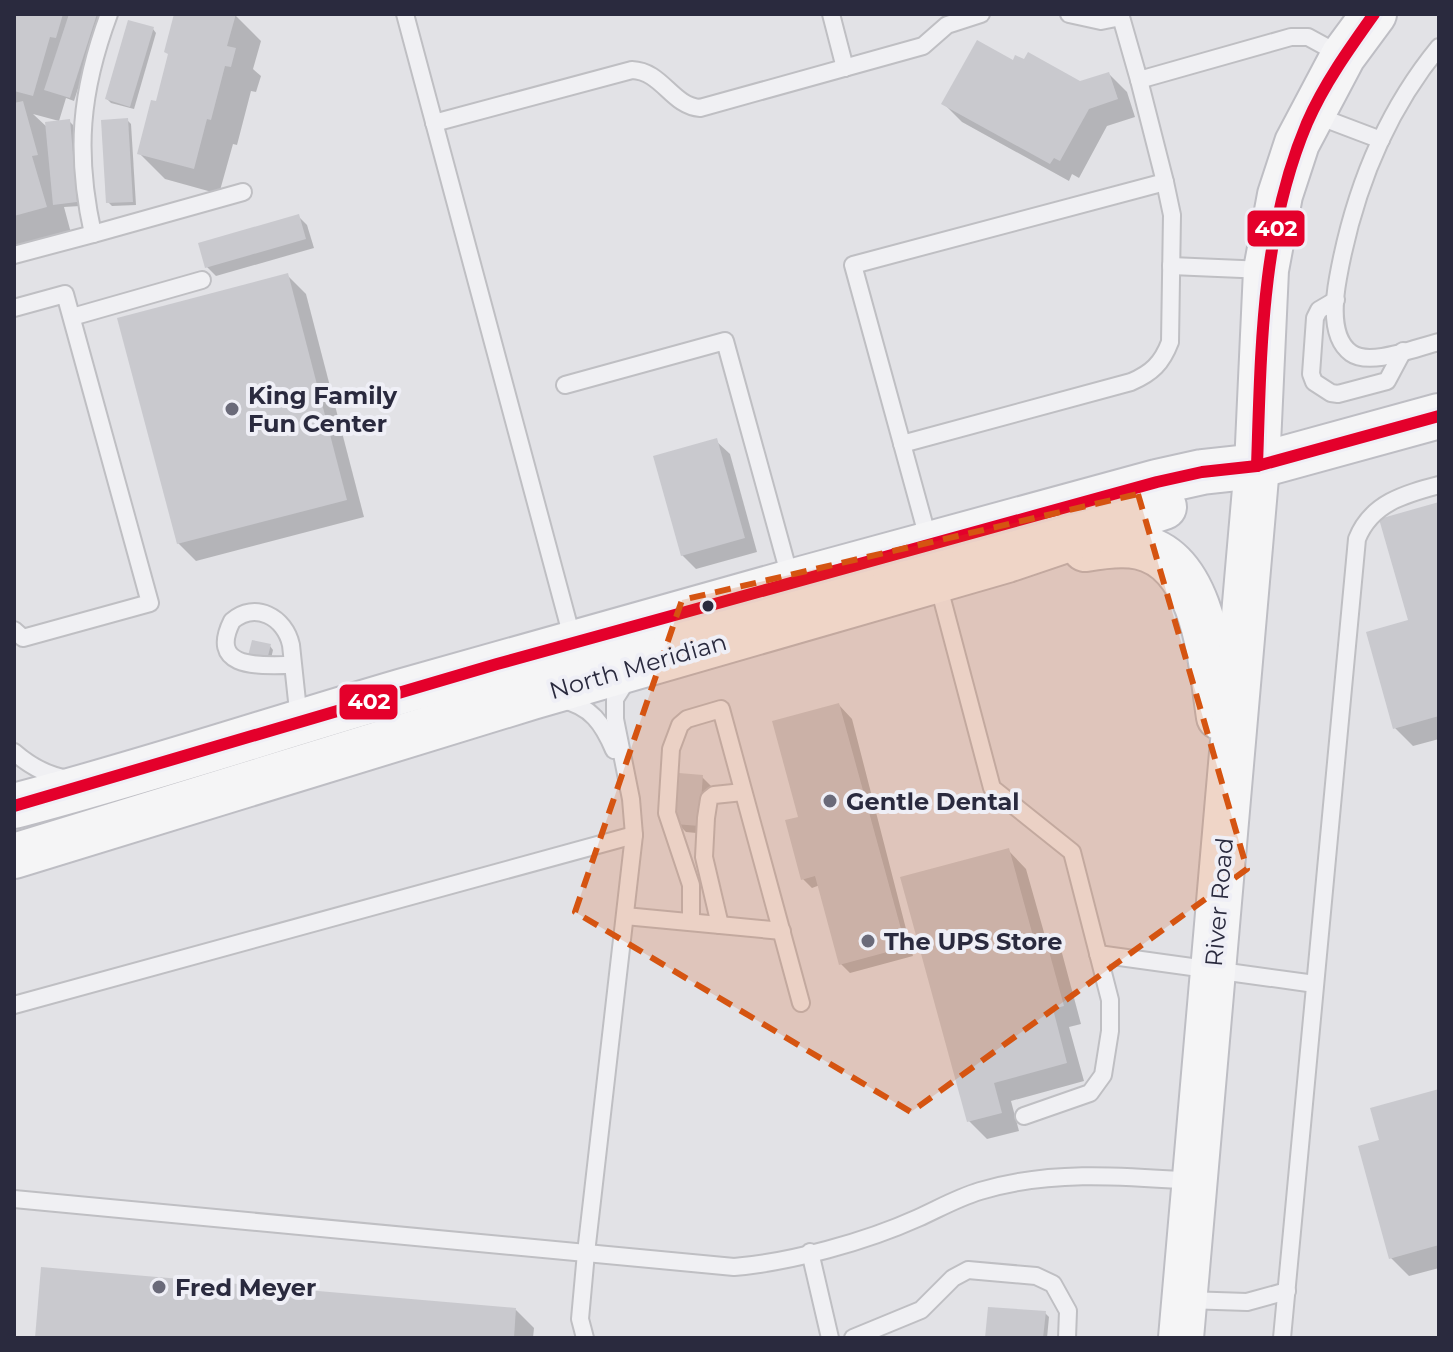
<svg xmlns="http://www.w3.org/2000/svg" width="1453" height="1352" font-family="Montserrat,sans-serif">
<rect width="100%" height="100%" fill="#e2e2e6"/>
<g fill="#0003">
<path d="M14,14H102L74,101L66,98L59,121L33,114L48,128L69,121L73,125L80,206L64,207L71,233L18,248L14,244Z"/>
<path d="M176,14L235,15L261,41L253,69L261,76L256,92L251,91L237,145L233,144L219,194L165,179L139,153L157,103L170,55Z"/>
<path d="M153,29L156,33L134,109L111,103L107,99Z"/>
<path d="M1014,62H1025L1080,83L1109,74L1127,92L1135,117L1107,126L1079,178L1072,174L1069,181L962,122L944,104Z"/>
<path d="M127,120L131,124L136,205L112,206L108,202Z"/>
<path d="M298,216L307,225L314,248L216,276L207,267Z"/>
<path d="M288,276L306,294L364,517L196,561L178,543Z"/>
<path d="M716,441L730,454L757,552L696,569L682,555Z"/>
<path d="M1439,504V739L1413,746L1395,728L1410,622Z"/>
<path d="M270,646L273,650L270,663L254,659Z"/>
<path d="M839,705L852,719L913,956L850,973L841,964L820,885L812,888L803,879L801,818Z"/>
<path d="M702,777L711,786L707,834L686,832L677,823Z"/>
<path d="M1008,850L1026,869L1045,936L1062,953L1081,1024L1069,1027L1084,1081L1011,1101L1019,1131L987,1139L969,1121Z"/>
<path d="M1439,1091V1268L1409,1276L1391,1258L1381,1142Z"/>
<path d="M516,1310L534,1328L533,1338H37Z"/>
<path d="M1045,1313L1049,1317L1047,1338H987Z"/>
</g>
<g fill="#c9c9ce">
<path d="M14,14H63L56,38L50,37L33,96L14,91Z"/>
<path d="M69,14H97L70,98L44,90Z"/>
<path d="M174,14H236L227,46L236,48L231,67L225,66L211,120L207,119L194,169L137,154L151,100L156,101L168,54L164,52Z"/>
<path d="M128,20L154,27L130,107L105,99Z"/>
<path d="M977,40L1013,60L1015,55L1024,59L1028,52L1080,81L1109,72L1118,99L1089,109L1060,161L1054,158L1050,164L941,104Z"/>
<path d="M23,101L38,155L32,156L47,207L14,216V103Z"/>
<path d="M128,118L133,202L106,203L101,120Z"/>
<path d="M70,119L77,202L53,205L45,122Z"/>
<path d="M299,214L306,239L205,268L198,243Z"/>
<path d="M288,273L347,500L177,544L117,318Z"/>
<path d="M717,438L745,538L681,556L653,456Z"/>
<path d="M1439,502V716L1393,729L1366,632L1408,620L1379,519Z"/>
<path d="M252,640L271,644L267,660L248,656Z"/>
<path d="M839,703L906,947L839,965L815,876L801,880L785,820L798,817L772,721Z"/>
<path d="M679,773L703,775L699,826L675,824Z"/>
<path d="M1009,848L1033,936L1044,933L1064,1006L1053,1009L1067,1063L994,1083L1002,1113L967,1122L900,877Z"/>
<path d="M1439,1089V1245L1389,1259L1358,1146L1379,1140L1370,1108Z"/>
<path d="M41,1267L516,1308L514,1338H35Z"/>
<path d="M988,1307L1046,1311L1043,1338H985Z"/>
</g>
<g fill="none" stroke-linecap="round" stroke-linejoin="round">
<defs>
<g id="service">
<path d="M405,14L573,641"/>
<path d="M831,14L845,68"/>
<path d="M1069,14L1101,21L1121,17L1139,80L1291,37H1308L1341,55"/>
<path d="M1439,47C1384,114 1353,194 1338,278C1334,300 1330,338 1351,353C1370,367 1417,347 1439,342"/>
<path d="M1315,115L1381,140"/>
<path d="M434,123L632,70C662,71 672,106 700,108L923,46L947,25L981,14"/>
<path d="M93,234L243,192"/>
<path d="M14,255L93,234C75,153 80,92 109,14"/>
<path d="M1171,266L1265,270"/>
<path d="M1336,300L1319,310L1315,318L1311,374L1314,382L1331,393L1338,394L1387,381L1403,351"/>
<path d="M14,308L65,294L150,603L23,638L14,630"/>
<path d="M72,317L202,280"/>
<path d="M565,385L725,341L791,581"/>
<path d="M902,444L1131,382C1152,373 1162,363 1170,342L1172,215L1165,182L1139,80"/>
<path d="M929,542L853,265L1165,182"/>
<path d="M937,580L992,788L1072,852L1110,1000V1031L1103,1075L1090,1093L1024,1116"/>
<path d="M293,665C263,665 207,671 232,621C255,601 285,617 291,645L299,720"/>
<path d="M562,700C591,706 603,724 614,750"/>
<path d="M14,752C30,766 48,776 69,779"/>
<path d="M625,916L782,931"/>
<path d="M691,922V885L667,813L671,749L680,725L687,719L721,709L801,1003"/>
<path d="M720,925L704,857L706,818L709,799L714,795L743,792"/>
<path d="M1098,954L1315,984"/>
<path d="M14,1005L634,835"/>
<path d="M14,1199L734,1267C791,1262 865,1242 918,1218C938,1209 957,1198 980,1191C1049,1170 1122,1176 1193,1181"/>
<path d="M810,1252L830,1338"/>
<path d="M1186,1300L1247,1302L1287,1291"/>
<path d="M585,1338L580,1319L586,1253L634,835L631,799L615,719V699L629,677"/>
<path d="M853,1338L921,1310L953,1278L968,1270L1036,1276L1053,1284L1068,1311L1067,1338"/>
<path d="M1282,1338L1357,539C1371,503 1405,494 1439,485"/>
</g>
<g id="primary">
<path d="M1085,549C1102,546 1123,543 1140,547C1205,561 1211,664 1219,717"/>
<path d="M14,806C145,772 273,729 403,691C654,619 905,550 1157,482L1202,472L1257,466L1439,416"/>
<path d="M14,856L532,697L1007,560L1164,507"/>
<path d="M1181,1338L1257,466L1266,270L1280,195L1297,143L1343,56L1374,14"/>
</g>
</defs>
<use href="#service" stroke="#bfbfc3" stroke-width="20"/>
<use href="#primary" stroke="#bebec4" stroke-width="48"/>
<use href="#service" stroke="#f0f0f3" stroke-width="16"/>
<use href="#primary" stroke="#f5f5f6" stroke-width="44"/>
<defs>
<g id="bus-1">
<path d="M1257,466C1261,350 1261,232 1307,123C1324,84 1349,49 1374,14"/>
<path d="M14,806L497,664L1157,482L1202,472L1257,466L1439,416"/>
</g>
</defs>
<use href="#bus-1" stroke="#efeff6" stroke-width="18"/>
<use href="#bus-1" stroke="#e4002b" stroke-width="12"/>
</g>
<path fill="#d55411" fill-opacity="0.2" stroke="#d55411" stroke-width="6" stroke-dasharray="16 10" stroke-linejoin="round" d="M1138,494L1247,869L911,1112L575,912L682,600Z"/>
<g fill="#6a6a79" stroke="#efeff6" stroke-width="3">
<circle cx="232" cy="409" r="8"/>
<circle cx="830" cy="801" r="8"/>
<circle cx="868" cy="941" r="8"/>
<circle cx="159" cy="1287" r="8"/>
</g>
<circle fill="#2a2a3e" stroke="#efeff6" stroke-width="3" cx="708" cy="606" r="7"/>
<g text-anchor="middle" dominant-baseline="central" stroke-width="8" stroke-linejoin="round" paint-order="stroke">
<g font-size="24" font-weight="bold" fill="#2a2a3e" stroke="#efeff6" text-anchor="start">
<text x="248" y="395">King Family<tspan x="248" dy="28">Fun Center</tspan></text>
<text x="846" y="801">Gentle Dental</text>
<text x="884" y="941">The UPS Store</text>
<text x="175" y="1287">Fred Meyer</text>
</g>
<g font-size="24" fill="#2a2a3e" stroke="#efeff6">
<text transform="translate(638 666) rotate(-16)">North Meridian</text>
<text transform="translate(1219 902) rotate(-85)">River Road</text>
</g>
</g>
<g stroke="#efeff6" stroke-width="3">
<rect x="1246" y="209" width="60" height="39" rx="8" fill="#e4002b"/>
<rect x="338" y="683" width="61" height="38" rx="8" fill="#e4002b"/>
</g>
<g font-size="22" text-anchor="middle" font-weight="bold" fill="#fff">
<text x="1276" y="236">402</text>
<text x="369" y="709">402</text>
</g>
<rect width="1453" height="1352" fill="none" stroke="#2a2a3e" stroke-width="32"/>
</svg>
